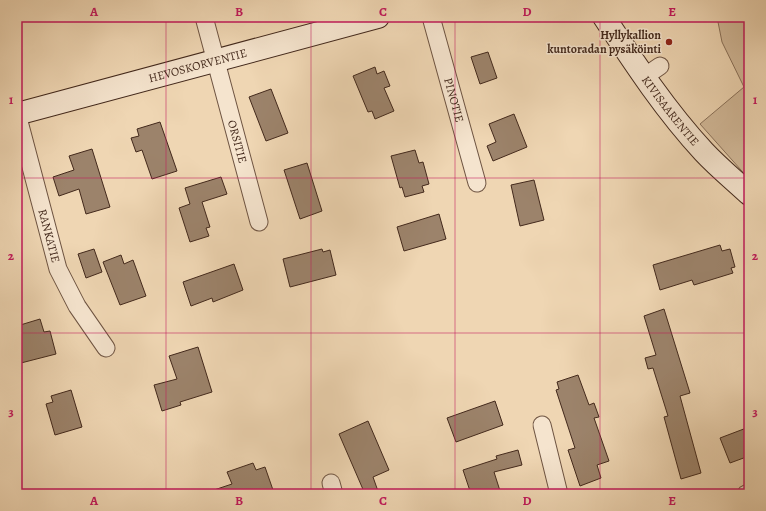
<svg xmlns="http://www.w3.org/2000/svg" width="766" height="511" font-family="Alegreya,serif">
<rect width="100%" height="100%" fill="#efd6b3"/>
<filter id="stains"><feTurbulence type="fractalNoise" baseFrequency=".005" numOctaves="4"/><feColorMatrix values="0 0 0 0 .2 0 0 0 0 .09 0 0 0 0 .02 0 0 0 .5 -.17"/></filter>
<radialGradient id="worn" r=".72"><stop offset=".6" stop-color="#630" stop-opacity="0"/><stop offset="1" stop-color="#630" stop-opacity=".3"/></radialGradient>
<path fill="#d2b999" stroke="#8a715a" d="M717,17H749V179L700,124L744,87L722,42Z"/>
<g fill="#9c836b" stroke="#43291c">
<path d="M488,52L497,78L480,84L471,57Z"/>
<path d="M375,67L377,74L384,71L390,86L384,88L394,111L375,119L372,111L368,112L353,76Z"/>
<path d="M271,89L288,133L266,141L249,97Z"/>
<path d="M514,114L527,147L493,161L487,146L496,142L489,124Z"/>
<path d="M160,122L177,171L152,179L142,150L136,152L131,138L139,136L137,129Z"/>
<path d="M92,149L110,207L86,214L79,189L59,196L53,177L74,170L69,156Z"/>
<path d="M415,150L419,163L423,162L429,184L422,186L424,192L405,197L402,187L400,188L391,156Z"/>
<path d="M307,163L322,211L300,219L284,170Z"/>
<path d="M221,177L227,194L202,202L210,227L206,228L209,236L190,242L179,208L190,204L185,188Z"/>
<path d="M534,180L544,220L520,226L511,185Z"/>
<path d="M439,214L446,239L404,251L397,227Z"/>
<path d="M720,245L722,251L730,249L735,267L731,268L733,273L694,285L692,280L660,290L653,265Z"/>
<path d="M94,249L102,272L86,278L78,254Z"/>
<path d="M322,249L323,252L330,250L336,275L290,287L283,259Z"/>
<path d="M121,255L124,264L133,260L146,296L120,305L103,262Z"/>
<path d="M234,264L243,290L213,302L212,298L191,306L183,282Z"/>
<path d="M664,309L690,393L680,396L701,473L681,479L664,417L668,416L653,368L648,369L645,358L656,355L644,316Z"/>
<path d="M40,319L44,332L50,331L56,354L17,364V326Z"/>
<path d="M198,347L212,392L180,402L181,405L162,411L154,385L177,379L169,356Z"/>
<path d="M578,375L589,405L594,403L599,417L594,418L609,461L597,465L601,478L580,486L568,450L575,448L556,390L559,389L557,382Z"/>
<path d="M71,390L82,427L55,435L46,404L53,402L51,396Z"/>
<path d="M495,401L503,425L456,442L447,418Z"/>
<path d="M368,421L389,470L373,477L379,494H365L339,434Z"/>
<path d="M749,427V456L730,463L720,438Z"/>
<path d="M518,450L522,465L494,472L501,494H471L463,470L497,459L496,456Z"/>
<path d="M253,463L256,470L265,467L273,490L270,491L271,494H208V492L232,484L227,472Z"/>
</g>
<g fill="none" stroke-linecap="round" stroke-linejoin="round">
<defs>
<g id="street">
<path id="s1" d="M204,17L259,222"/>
<path id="s2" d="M431,17L477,183"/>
<path d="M644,77L660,66"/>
<path id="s3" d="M17,114L58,269L77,306L106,348"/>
<path d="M542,425L559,494"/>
<path d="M331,483L334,494"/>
<path d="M746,494L749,493"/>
</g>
<g id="secondary">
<path id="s4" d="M604,17C635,64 666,111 704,152C718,167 734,180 749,194"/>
<path id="s5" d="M17,114L378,17"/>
</g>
</defs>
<use href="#street" stroke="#6e5442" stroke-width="19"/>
<use href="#secondary" stroke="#43291c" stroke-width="24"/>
<use href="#street" stroke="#f5e4ce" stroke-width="17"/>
<use href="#secondary" stroke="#f5e4ce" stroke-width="22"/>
</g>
<path fill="none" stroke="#c2185b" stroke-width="1" stroke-opacity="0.55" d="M166,17V494M311,17V494M455,17V494M600,17V494M17,178H749M17,333H749"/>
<circle fill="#8f2418" stroke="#f5e4ce" stroke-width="1.5" cx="669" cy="42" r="4"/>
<g text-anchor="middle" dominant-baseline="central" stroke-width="3" stroke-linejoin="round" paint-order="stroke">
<g font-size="12" font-weight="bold" fill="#43291c" stroke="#f5e4ce" text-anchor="end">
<text x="661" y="35">Hyllykallion<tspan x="661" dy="14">kuntoradan pysäköinti</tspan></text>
</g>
<g font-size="12" fill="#43291c" stroke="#f5e4ce">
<text stroke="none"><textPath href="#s5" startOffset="187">HEVOSKORVENTIE</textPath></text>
<text stroke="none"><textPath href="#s2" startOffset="86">PINOTIE</textPath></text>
<text stroke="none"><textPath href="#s4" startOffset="115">KIVISAARENTIE</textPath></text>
<text stroke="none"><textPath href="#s1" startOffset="129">ORSITIE</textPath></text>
<text stroke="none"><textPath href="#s3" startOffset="126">RANKATIE</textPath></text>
</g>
</g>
<rect width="766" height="511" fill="none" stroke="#efd6b3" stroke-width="44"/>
<rect x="22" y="22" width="722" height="467" fill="none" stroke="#c2185b" stroke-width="1.5"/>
<g font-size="13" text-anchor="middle" font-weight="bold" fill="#c2185b">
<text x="94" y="16">A</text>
<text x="239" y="16">B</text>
<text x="383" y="16">C</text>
<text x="527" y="16">D</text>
<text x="672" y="16">E</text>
<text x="11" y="104">1</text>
<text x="755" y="104">1</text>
<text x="11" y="260">2</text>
<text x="755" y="260">2</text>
<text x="11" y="416">3</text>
<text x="755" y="416">3</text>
<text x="94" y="505">A</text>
<text x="239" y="505">B</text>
<text x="383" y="505">C</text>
<text x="527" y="505">D</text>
<text x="672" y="505">E</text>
</g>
<rect width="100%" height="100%" filter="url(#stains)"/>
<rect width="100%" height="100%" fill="url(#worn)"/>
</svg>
